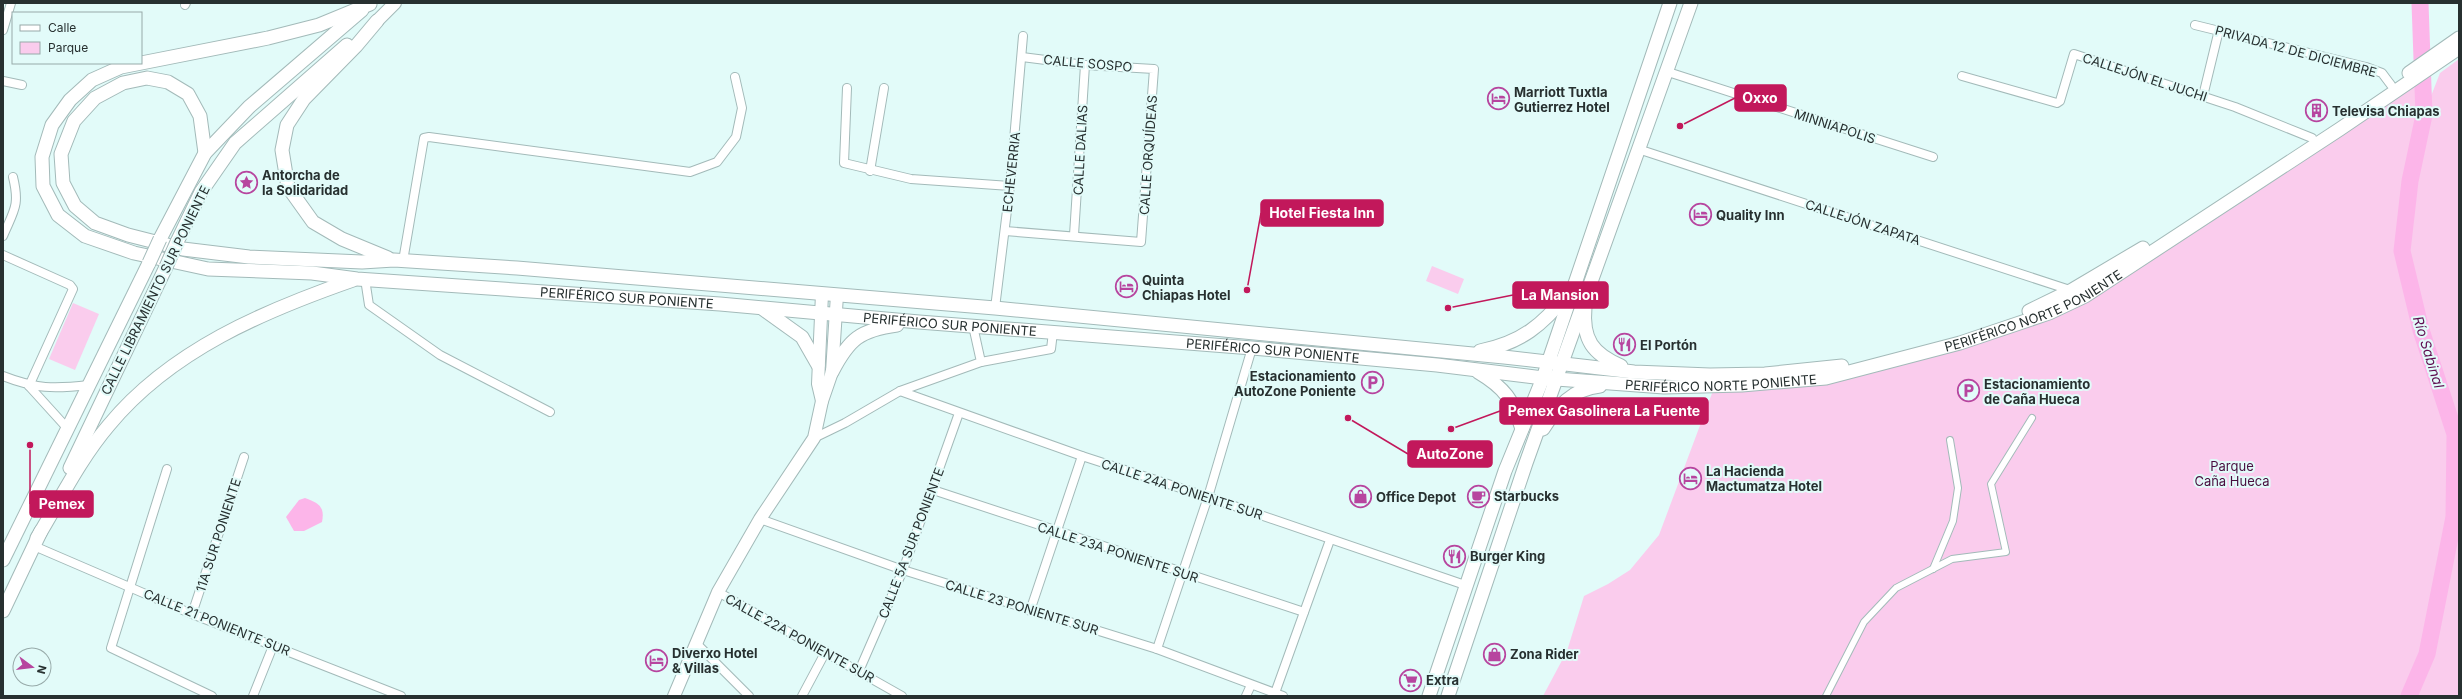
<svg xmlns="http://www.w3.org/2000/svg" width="2462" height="699" font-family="Inter,sans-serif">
<rect width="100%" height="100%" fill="#e2fbf9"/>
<g fill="#facced">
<path d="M2459,59V696H1543L1567,651L1584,596L1608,584L1630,570L1659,535L1714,388L1826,385L1921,360L2062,315L2113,284L2423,78L2424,114L2440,73Z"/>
<path d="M1432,266L1464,279L1458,294L1426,281Z"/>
<path d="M73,303L99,314L75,370L49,359Z"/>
</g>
<path fill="#fcb5e9" d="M305,498C319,503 325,507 322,522L304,531H294L286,517L299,500Z"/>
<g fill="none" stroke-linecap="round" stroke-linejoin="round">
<path stroke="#fcb5e9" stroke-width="17" d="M2409,696L2427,654L2454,517L2455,434L2421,330L2402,251L2410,181L2424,115L2420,3"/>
<defs>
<g id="pedestrian">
<path d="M1933,569L1953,521L1958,488L1950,440"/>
<path d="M1826,696L1864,622L1896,588L1952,559L2006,552L1991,484L2032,418"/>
</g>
<g id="minor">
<path d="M185,5L186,3"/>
<path d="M2195,25L2366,67L2382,73L2391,85"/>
<path d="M3,30L11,3"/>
<path d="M1668,72L1933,157"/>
<path d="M1962,76L2057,103L2060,101L2074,54L2235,107L2312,138"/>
<path d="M3,81L22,85"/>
<path d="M847,88L844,163L911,179L1010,186"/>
<path d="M2203,96L2219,30"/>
<path d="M1641,150L2073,291"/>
<path d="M870,171L884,88"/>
<path d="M1005,231L1141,242L1154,69L1085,65L1022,57"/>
<path d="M1074,235L1085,65"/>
<path d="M3,236C14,210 20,206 13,177"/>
<path d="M3,255L70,285L73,289L29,386"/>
<path d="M403,261L424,138L429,137L690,172L717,162L736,137L742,108L735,77"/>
<path d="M365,279L369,305L440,355L550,412"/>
<path d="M995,308L1010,186L1023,36"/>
<path d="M981,362L1051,349L1053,332"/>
<path d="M3,376C36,389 54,389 89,385"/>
<path d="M29,386L68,429"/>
<path d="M900,391L1082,456L1208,497L1465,585"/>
<path d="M814,438L845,423L900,391L981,362L973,326"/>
<path d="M167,469L111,648L212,696"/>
<path d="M933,490L1304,612"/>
<path d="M760,519L903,570L1157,649L1283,696"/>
<path d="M34,546L192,614L401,696"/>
<path d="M718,592L902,696"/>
<path d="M1030,611L1082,456"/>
<path d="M192,614L244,457"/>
<path d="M697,644L749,696"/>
<path d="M1157,649L1208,497L1252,348"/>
<path d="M859,671L903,570L959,413"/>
<path d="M1275,693L1330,540"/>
<path d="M253,696L273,646"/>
<path d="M802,696L826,651"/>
<path d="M1246,696L1251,685"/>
</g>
<g id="secondary">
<path d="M377,21L395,3"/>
<path d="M822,294L818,384L822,401"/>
<path d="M674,696L718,592L760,519L814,438L822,401L832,372L837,295"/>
</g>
<g id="primary">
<path id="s1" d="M370,4L319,25L268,38L121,67L92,80L70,100L52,125L42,157L43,186L58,215L85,236L134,253L208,269L312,273L357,279L720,304L919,322L1252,348L1437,365L1543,378L1664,387L1742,385L1826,378L1960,343L2049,313L2085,296L2340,129L2459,48"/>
<path d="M377,21L356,46L304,99L287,125L282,150L288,187L313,222L342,239L388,258"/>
<path d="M2409,73L2459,38"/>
<path d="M205,153L200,116L188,94L168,82L147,78L123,83L95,98L74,121L61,154L63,183L75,206L95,223L128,235L183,249L249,257L362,262L394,260L517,268L995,308L1504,357L1634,372L1710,375L1765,374L1842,366"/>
<path d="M160,239L205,153L249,107L362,10"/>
<path d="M177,242L201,192L235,143L347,45"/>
<path d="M1585,307C1582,340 1593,354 1621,366"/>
<path d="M763,309L802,337L818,365"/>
<path d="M2029,311L2072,290L2143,248"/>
<path d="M1480,351C1521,343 1543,325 1568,293"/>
<path d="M832,372C849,339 860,330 897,325"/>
<path d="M1478,372C1505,388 1513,400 1522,429"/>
<path d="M1543,429C1557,407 1572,389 1600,386"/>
<path d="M70,468L166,267"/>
<path d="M37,538C60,500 80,459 109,425C171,350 264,311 353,280"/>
<path d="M3,560L149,263"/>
<path d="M3,611L41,531"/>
<path d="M1429,696L1505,471L1543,378L1670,3"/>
<path d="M1448,696L1526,463L1691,3"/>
</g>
</defs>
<use href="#pedestrian" stroke="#a3bab9" stroke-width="8"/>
<use href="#minor" stroke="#a3bab9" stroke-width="10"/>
<use href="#secondary" stroke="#a3bab9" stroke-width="14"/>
<use href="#primary" stroke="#a3bab9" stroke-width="15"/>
<use href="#pedestrian" stroke="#fff" stroke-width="6"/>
<use href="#minor" stroke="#fff" stroke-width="8"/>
<use href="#secondary" stroke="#fff" stroke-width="12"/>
<use href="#primary" stroke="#fff" stroke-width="13"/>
<defs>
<g id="primary-bridge">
<path d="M149,263L160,239"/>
<path d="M166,267L177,242"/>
</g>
</defs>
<use href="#primary-bridge" stroke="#a3bab9" stroke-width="15" stroke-linecap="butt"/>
<use href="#primary-bridge" stroke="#fff" stroke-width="13"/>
</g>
<defs>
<symbol id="hotel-ring" viewBox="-11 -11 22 22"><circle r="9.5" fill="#e2fbf9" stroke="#b7459f" stroke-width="1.5"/><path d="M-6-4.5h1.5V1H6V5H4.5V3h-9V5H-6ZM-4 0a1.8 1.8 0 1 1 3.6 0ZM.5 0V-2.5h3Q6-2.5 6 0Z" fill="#b7459f"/></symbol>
<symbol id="building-ring" viewBox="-11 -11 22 22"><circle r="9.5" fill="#e2fbf9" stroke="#b7459f" stroke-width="1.5"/><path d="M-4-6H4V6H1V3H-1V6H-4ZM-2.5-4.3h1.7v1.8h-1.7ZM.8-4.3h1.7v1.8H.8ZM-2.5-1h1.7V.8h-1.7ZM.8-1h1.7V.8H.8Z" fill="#b7459f"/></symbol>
<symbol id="sight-ring" viewBox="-11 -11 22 22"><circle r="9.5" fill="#e2fbf9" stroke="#b7459f" stroke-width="1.5"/><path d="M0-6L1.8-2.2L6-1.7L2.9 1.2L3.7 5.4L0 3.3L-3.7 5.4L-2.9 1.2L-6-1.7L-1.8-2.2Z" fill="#b7459f"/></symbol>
<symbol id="restaurant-ring" viewBox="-11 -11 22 22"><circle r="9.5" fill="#e2fbf9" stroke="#b7459f" stroke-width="1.5"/><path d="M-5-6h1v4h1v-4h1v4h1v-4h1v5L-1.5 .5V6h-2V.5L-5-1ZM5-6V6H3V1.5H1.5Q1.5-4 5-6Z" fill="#b7459f"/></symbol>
<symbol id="parking-ring" viewBox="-11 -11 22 22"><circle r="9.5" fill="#e2fbf9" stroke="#b7459f" stroke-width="1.5"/><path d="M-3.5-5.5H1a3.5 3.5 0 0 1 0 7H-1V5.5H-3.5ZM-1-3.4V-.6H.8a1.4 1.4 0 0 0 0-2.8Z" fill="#b7459f"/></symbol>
<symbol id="cafe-ring" viewBox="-11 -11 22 22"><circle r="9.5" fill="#e2fbf9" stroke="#b7459f" stroke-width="1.5"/><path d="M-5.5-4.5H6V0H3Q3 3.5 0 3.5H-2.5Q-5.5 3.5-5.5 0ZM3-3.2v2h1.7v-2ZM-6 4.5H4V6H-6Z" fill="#b7459f"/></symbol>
<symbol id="shop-ring" viewBox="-11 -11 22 22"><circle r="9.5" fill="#e2fbf9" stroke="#b7459f" stroke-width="1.5"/><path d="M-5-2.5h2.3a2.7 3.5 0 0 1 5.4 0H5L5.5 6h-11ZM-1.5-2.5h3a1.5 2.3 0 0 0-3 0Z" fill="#b7459f"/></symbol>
<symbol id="supermarket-ring" viewBox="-11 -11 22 22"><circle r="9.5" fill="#e2fbf9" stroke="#b7459f" stroke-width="1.5"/><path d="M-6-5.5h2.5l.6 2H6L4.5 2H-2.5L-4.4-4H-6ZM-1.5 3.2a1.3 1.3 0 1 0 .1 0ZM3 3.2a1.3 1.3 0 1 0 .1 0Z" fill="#b7459f"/></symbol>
</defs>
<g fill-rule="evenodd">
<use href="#hotel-ring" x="1486" y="86" width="25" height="25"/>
<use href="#building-ring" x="2304" y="98" width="25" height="25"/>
<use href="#sight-ring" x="234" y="170" width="25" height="25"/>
<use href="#hotel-ring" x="1688" y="202" width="25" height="25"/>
<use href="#hotel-ring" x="1114" y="274" width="25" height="25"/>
<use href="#restaurant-ring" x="1612" y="332" width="25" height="25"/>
<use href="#parking-ring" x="1360" y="370" width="25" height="25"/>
<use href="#parking-ring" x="1956" y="378" width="25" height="25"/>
<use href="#hotel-ring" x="1678" y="466" width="25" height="25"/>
<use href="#cafe-ring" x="1466" y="484" width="25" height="25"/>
<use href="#shop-ring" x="1348" y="484" width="25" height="25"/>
<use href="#restaurant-ring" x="1442" y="544" width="25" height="25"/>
<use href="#shop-ring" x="1482" y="642" width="25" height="25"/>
<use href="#hotel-ring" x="644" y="648" width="25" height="25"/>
<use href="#supermarket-ring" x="1398" y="668" width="25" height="25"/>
</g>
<g text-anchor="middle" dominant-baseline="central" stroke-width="4" stroke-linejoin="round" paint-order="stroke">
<g font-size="13" fill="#273030" stroke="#e2fbf9">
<text transform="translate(2296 51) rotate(15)">PRIVADA 12 DE DICIEMBRE</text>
<text transform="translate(1088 63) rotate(5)">CALLE SOSPO</text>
<text transform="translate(2145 77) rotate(18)">CALLEJÓN EL JUCHI</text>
<text transform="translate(1835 126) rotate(18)">MINNIAPOLIS</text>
<text transform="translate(1080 150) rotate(-87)">CALLE DALIAS</text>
<text transform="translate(1148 155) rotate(-86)">CALLE ORQUÍDEAS</text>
<text transform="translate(1011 172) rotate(-84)">ECHEVERRIA</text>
<text transform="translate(1863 222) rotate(18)">CALLEJÓN ZAPATA</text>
<text transform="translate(155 290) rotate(-64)">CALLE LIBRAMIENTO SUR PONIENTE</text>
<text stroke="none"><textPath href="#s1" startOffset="1027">PERIFÉRICO SUR PONIENTE</textPath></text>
<text stroke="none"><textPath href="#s1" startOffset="2449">PERIFÉRICO NORTE PONIENTE</textPath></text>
<text stroke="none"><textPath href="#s1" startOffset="1351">PERIFÉRICO SUR PONIENTE</textPath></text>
<text stroke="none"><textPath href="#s1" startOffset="1675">PERIFÉRICO SUR PONIENTE</textPath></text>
<text stroke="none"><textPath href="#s1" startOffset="2125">PERIFÉRICO NORTE PONIENTE</textPath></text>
<text transform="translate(1182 489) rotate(18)">CALLE 24A PONIENTE SUR</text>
<text transform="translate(218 535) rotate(-72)">11A SUR PONIENTE</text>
<text transform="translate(911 543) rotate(-69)">CALLE 5A SUR PONIENTE</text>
<text transform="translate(1118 552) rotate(18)">CALLE 23A PONIENTE SUR</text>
<text transform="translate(1022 607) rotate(17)">CALLE 23 PONIENTE SUR</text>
<text transform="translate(217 622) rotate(22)">CALLE 21 PONIENTE SUR</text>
<text transform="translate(800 638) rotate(29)">CALLE 22A PONIENTE SUR</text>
</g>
<g font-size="13" font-weight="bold" fill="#273030" stroke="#e2fbf9" text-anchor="start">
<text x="1514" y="92">Marriott Tuxtla<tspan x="1514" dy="15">Gutierrez Hotel</tspan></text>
<text x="2332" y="111">Televisa Chiapas</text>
<text x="262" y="175">Antorcha de<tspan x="262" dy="15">la Solidaridad</tspan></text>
<text x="1716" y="215">Quality Inn</text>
<text x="1142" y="280">Quinta<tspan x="1142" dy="15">Chiapas Hotel</tspan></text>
<text x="1640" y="345">El Portón</text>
<text x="1356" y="376" text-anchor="end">Estacionamiento<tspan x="1356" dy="15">AutoZone Poniente</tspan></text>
<text x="1984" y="384">Estacionamiento<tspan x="1984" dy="15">de Caña Hueca</tspan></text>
<text x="1706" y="471">La Hacienda<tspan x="1706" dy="15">Mactumatza Hotel</tspan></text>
<text x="1494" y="496">Starbucks</text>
<text x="1376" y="497">Office Depot</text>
<text x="1470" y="556">Burger King</text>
<text x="672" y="653">Diverxo Hotel<tspan x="672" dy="15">&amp; Villas</tspan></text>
<text x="1510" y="654">Zona Rider</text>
<text x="1426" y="680">Extra</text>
</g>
<g font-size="13" fill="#490d3e" stroke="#e2fbf9">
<text x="2232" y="466">Parque<tspan x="2232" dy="15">Caña Hueca</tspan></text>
</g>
<g font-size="14" font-style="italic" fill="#5f0d50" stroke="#e2fbf9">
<text transform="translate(2429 352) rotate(73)">Río Sabinal</text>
</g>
</g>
<path fill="none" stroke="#c2185b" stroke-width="1.5" d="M1680 126L1735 98M1247 290L1261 213M1448 308L1513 295M1451 429L1500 411M1348 418L1408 454M30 445L30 504"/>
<g fill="#c2185b" stroke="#e2fbf9" stroke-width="1.5">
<circle cx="1680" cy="126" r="4"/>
<circle cx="1247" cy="290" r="4"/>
<circle cx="1448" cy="308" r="4"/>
<circle cx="1451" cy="429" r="4"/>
<circle cx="1348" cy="418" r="4"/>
<circle cx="30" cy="445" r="4"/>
</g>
<g fill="#c2185b" stroke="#c2185b" stroke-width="1.5">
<rect x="1735" y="85" width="51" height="26" rx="4"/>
<rect x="1261" y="200" width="122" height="26" rx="4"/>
<rect x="1513" y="282" width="95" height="26" rx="4"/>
<rect x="1500" y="398" width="208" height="26" rx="4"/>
<rect x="1408" y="441" width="84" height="26" rx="4"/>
<rect x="30" y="491" width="63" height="26" rx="4"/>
</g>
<g font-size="14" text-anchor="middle" font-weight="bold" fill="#fff">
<text x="1760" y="103">Oxxo</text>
<text x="1322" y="218">Hotel Fiesta Inn</text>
<text x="1560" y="300">La Mansion</text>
<text x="1604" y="416">Pemex Gasolinera La Fuente</text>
<text x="1450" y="459">AutoZone</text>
<text x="62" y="509">Pemex</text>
</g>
<rect width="2462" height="699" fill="none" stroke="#273030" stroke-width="8"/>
<rect x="12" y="12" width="130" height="52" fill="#e2fbf9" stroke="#97aaa9"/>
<rect x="20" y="25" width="20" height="6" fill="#ffffff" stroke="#97aaa9"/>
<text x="48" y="32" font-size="12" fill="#273030">Calle</text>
<rect x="20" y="42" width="20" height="12" fill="#facced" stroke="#97aaa9"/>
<text x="48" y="52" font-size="12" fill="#273030">Parque</text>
<g transform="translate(32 667) rotate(105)"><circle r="19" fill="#e2fbf9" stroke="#97aaa9"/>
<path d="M0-3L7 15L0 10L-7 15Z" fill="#b7459f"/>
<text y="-6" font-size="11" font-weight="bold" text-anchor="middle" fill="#273030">N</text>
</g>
</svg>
